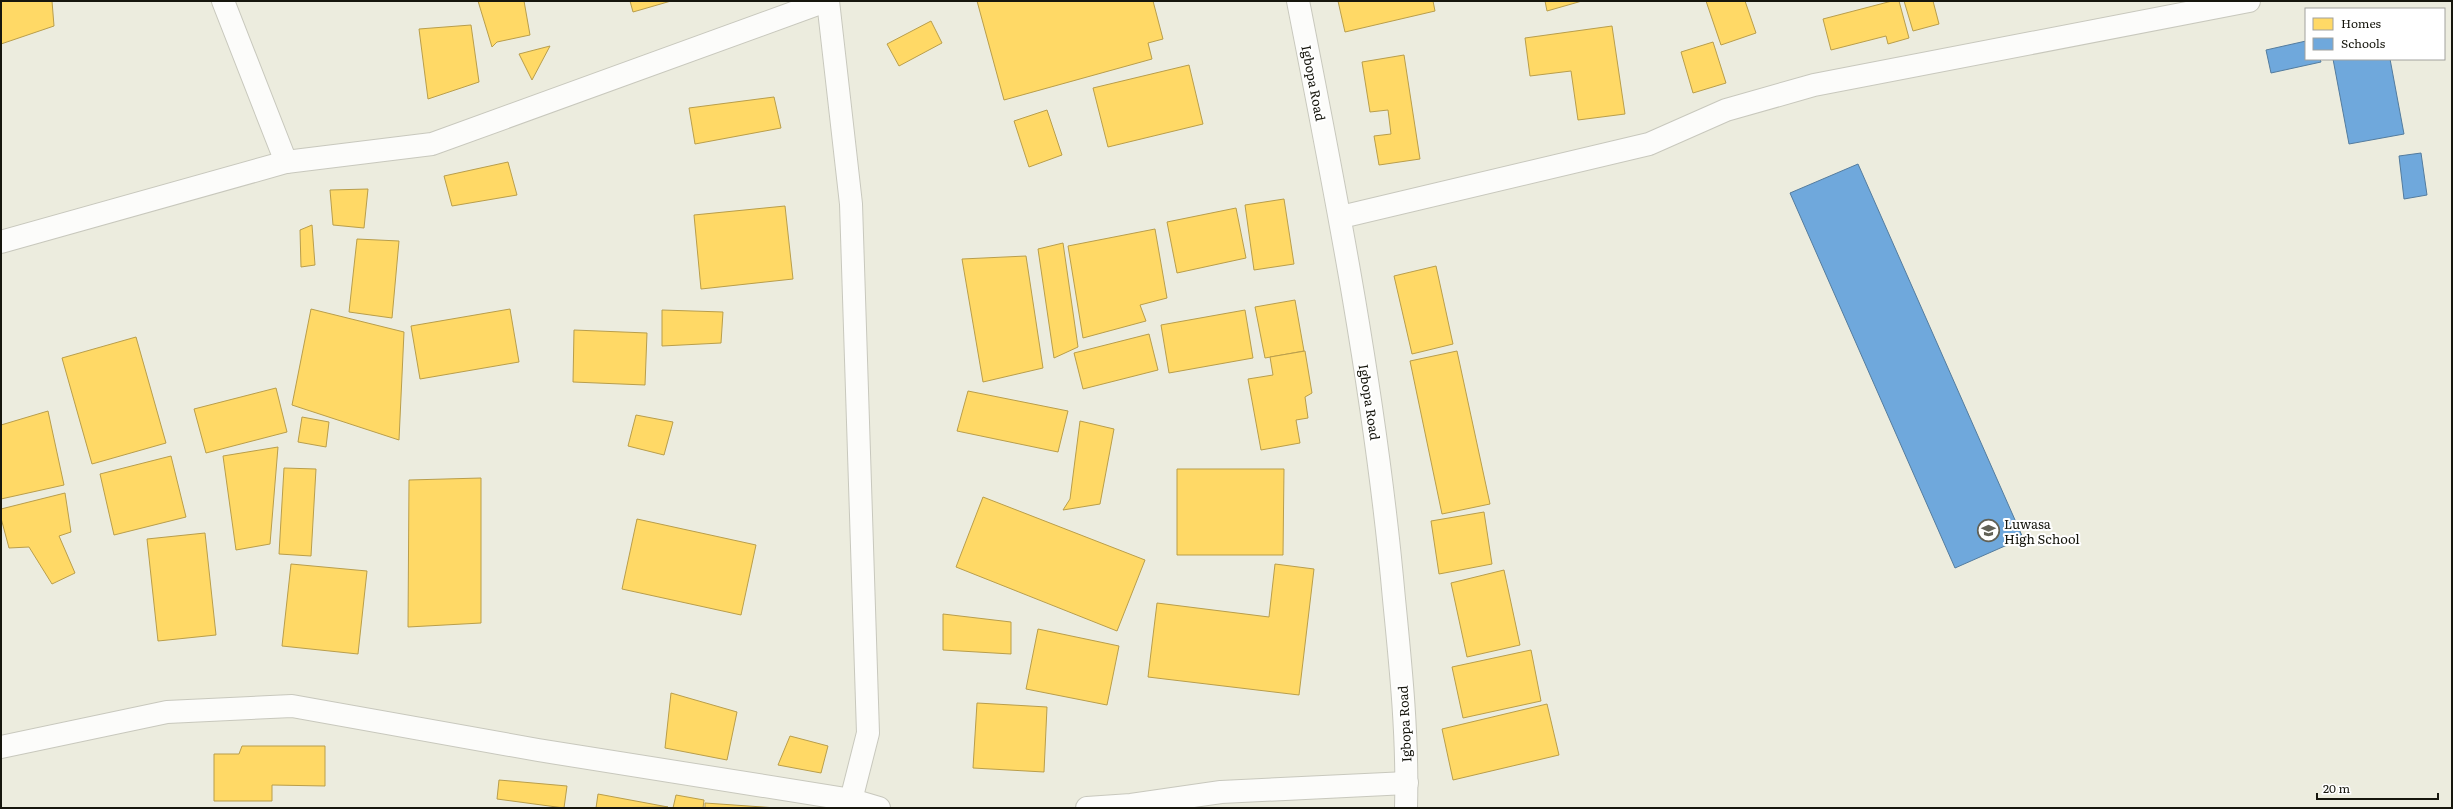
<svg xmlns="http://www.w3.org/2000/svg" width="2453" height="809" font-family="Literata,serif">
<rect width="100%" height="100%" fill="#ececde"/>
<g fill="#ffd966" stroke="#b99e4b">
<path d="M1,1H52L54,26L1,44Z"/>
<path d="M478,1H524L530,35L497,42L492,47Z"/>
<path d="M630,1H671L633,12Z"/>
<path d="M977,1H1153L1163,39L1148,43L1152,59L1004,100Z"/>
<path d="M1338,1H1433L1435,11L1345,32Z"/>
<path d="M1545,1H1582L1547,11Z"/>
<path d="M1706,1H1745L1756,33L1721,45Z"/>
<path d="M1892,1H1899L1909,38L1888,44L1886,36L1831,50L1823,19Z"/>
<path d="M1904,1H1933L1939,24L1913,31Z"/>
<path d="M931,21L942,43L899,66L887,44Z"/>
<path d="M471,25L479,82L428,99L419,29Z"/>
<path d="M1612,26L1625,114L1578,120L1571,71L1530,76L1525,38Z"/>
<path d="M1713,42L1726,83L1693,93L1681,52Z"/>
<path d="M550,46L532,80L519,54Z"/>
<path d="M1404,55L1420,159L1379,165L1374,136L1391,134L1388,110L1370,112L1362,62Z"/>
<path d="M1189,65L1203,124L1108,147L1093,88Z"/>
<path d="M774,97L781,128L695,144L689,108Z"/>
<path d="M1047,110L1062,155L1029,167L1014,121Z"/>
<path d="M508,162L517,195L452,206L444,176Z"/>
<path d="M368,189L364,228L333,225L330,190Z"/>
<path d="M1284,199L1294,264L1254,270L1245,205Z"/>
<path d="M785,206L793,279L701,289L694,215Z"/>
<path d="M1236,208L1246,258L1177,273L1167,222Z"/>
<path d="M312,225L315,265L301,267L300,230Z"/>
<path d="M1155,229L1167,298L1140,305L1146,321L1083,338L1068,246Z"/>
<path d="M357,239L399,241L392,318L349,312Z"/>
<path d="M1063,243L1078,347L1054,358L1038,249Z"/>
<path d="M1026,256L1043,368L983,382L962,259Z"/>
<path d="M1436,266L1453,344L1412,354L1394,276Z"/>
<path d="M1295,300L1304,351L1265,358L1255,307Z"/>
<path d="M311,309L404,332L399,440L292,405Z"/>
<path d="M510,309L519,362L420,379L411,326Z"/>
<path d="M662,310L723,312L721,343L662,346Z"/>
<path d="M1245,310L1253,358L1169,373L1161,325Z"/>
<path d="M574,330L647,333L645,385L573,382Z"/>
<path d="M1149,334L1158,370L1083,389L1074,353Z"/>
<path d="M136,337L166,443L92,464L62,358Z"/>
<path d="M1305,351L1312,393L1305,397L1308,418L1296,420L1300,443L1261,450L1248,379L1273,375L1270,357Z"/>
<path d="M1457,351L1490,504L1442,514L1410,361Z"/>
<path d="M276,388L287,432L206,453L194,409Z"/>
<path d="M968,391L1068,411L1058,452L957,431Z"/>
<path d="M48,411L64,485L1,499V425Z"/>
<path d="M636,415L673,422L664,455L628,446Z"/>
<path d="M302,417L329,422L326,447L298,442Z"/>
<path d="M1080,421L1114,429L1100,504L1063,510L1070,499Z"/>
<path d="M278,447L270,544L236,550L223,456Z"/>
<path d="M171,456L186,517L114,535L100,474Z"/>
<path d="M284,468L316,469L311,556L279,554Z"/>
<path d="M1177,469H1284L1283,555H1177Z"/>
<path d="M481,478V623L408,627L409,480Z"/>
<path d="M65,493L71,532L59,536L75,573L52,584L29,547L9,548L1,518V509Z"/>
<path d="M983,497L1145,560L1117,631L956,567Z"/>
<path d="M1484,512L1492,564L1439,574L1431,521Z"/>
<path d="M637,519L756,545L741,615L622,589Z"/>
<path d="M205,533L216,635L158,641L147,539Z"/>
<path d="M291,564L367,571L358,654L282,646Z"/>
<path d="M1275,564L1314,569L1299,695L1148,677L1157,603L1269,617Z"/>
<path d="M1504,570L1520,645L1467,657L1451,583Z"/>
<path d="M943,614L1011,622V654L943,650Z"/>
<path d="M1038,629L1119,646L1107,705L1026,689Z"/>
<path d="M1531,650L1541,701L1463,718L1452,667Z"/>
<path d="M671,693L737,712L727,760L665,748Z"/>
<path d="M977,703L1047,707L1044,772L973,768Z"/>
<path d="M1547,704L1559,755L1453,780L1442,729Z"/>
<path d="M790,736L828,746L821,773L778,765Z"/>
<path d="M242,746H325V786L272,785V801H214V754H239Z"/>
<path d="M499,780L567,786L564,808L497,799Z"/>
<path d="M598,794L668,807L596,808Z"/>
<path d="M676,795L704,800L703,808H673Z"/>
<path d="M705,803L777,808H705Z"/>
</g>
<g fill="#6fa8dc" stroke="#547c9e">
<path d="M2306,41V59H2320L2321,62L2271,73L2266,50Z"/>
<path d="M2333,59H2390L2404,134L2349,144Z"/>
<path d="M2421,153L2427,195L2404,199L2399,156Z"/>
<path d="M1858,164L2023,538L1955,568L1790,193Z"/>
</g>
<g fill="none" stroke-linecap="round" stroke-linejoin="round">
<defs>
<g id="minor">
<path d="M223,1L286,162"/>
<path d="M828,1L851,204L868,733L849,808"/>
<path d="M1298,1C1337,199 1376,398 1394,599C1401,669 1408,738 1406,808"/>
<path d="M1341,217L1649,144L1726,110L1814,85L2249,1"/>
<path d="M1,242L286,162L432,144L826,1"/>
<path d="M1,747L167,712L292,706L538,750L852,800L879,808"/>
<path d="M1087,808L1131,805L1221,792L1407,783"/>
</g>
</defs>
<use href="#minor" stroke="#c8c8bd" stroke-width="24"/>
<use href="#minor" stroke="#fcfcfa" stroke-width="22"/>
</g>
<defs>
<symbol id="school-ring" viewBox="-11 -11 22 22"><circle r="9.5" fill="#fff" stroke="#616156" stroke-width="1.5"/><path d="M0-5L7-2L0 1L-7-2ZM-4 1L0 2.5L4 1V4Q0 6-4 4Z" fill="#616156"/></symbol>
</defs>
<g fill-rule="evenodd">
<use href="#school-ring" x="1976" y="518" width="25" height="25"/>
</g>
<g text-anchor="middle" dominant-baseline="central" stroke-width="4" stroke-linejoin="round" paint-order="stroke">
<g font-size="13" fill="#16160d" stroke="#fff">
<text transform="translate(1314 83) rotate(79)">Igbopa Road</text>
<text transform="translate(1370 402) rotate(81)">Igbopa Road</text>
<text transform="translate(1404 724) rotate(-93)">Igbopa Road</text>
</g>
<g font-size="13" fill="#16160d" stroke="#fff" text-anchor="start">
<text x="2004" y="523">Luwasa<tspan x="2004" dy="15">High School</tspan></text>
</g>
</g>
<rect width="2453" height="809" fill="none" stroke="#16160d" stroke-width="4"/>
<rect x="2305" y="8" width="140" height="52" fill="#ffffff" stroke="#a2a29e"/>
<rect x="2313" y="18" width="20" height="12" fill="#ffd966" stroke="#a2a29e"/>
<text x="2341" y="28" font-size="12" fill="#16160d">Homes</text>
<rect x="2313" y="38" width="20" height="12" fill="#6fa8dc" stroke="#a2a29e"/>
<text x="2341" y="48" font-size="12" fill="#16160d">Schools</text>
<path d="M2317 793v6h121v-6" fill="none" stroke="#16160d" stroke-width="2"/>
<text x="2323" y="793" font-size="12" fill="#16160d" stroke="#ffffff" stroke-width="3" paint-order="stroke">20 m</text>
</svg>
